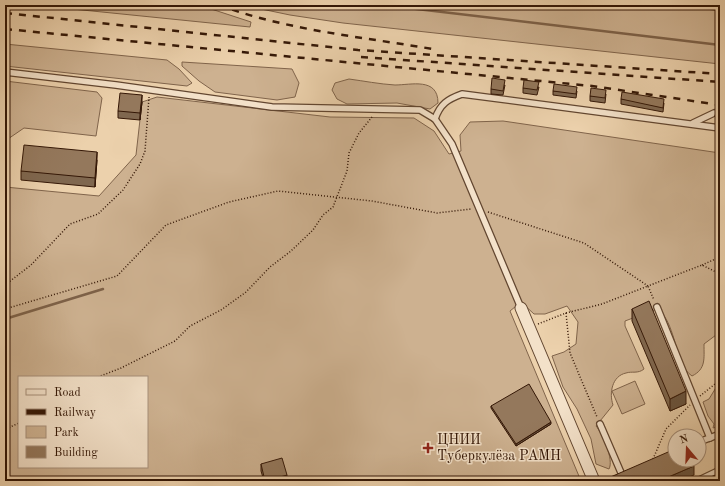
<svg xmlns="http://www.w3.org/2000/svg" width="725" height="486" font-family="'Old Standard TT',serif">
<rect width="100%" height="100%" fill="#ecd1ac"/>
<filter id="stains"><feTurbulence type="fractalNoise" baseFrequency=".005" numOctaves="4"/><feColorMatrix values="0 0 0 0 .2 0 0 0 0 .09 0 0 0 0 .02 0 0 0 .5 -.17"/></filter>
<radialGradient id="worn" r=".72"><stop offset=".6" stop-color="#630" stop-opacity="0"/><stop offset="1" stop-color="#630" stop-opacity=".3"/></radialGradient>
<g fill="#cdb190" stroke="#80644b" fill-rule="evenodd">
<path d="M33,5H199L251,22L250,27Z"/>
<path d="M242,5H678L720,11V64L343,23L290,15Z"/>
<path d="M5,44L167,60L179,69L192,83L187,86L5,66Z"/>
<path d="M182,62L292,69L299,83L295,97L277,100L215,92L199,81L182,66Z"/>
<path d="M349,79C364,81 379,84 395,85C411,85 438,77 438,103L430,109L397,103L347,104L337,99L332,90L335,83Z"/>
<path d="M5,81L97,92L102,98L96,136L24,128L5,141Z"/>
<path d="M157,97L330,117L414,118L434,131L449,154L461,151L460,135L470,122L503,121L720,153V332L704,344C704,359 706,369 692,376C688,373 684,369 682,364C675,349 672,318 657,309L625,321V326L644,369C638,374 632,371 626,373C612,376 609,393 613,405L596,426C603,434 614,460 609,469L596,464L591,439L577,409L563,387L552,356L564,352L576,344L578,322L567,306L545,314H534L521,302L510,311L581,481H5V187L99,196L136,155L142,102ZM19,377H147V467H19Z"/>
<path d="M635,381L645,404L622,414L612,391Z"/>
<path d="M720,381V426L713,428L714,424L708,416L703,402L709,399Z"/>
</g>
<g fill="none" stroke-linecap="round" stroke-linejoin="round">
<g stroke="#7d6148" stroke-width="2.5">
<path d="M383,5L720,45"/>
<path d="M5,319L103,289"/>
</g>
<defs>
<g id="service">
<path d="M5,72L116,85L272,107L420,110L435,119L452,144L521,308"/>
<path d="M435,119C440,104 448,99 462,94L720,128"/>
<path d="M693,123L714,113"/>
<path d="M657,307L710,438"/>
<path d="M600,424L622,475"/>
<path d="M699,442L720,434"/>
<path d="M697,481L720,470"/>
</g>
<path id="minor" d="M521,308L594,481"/>
</defs>
<use href="#service" stroke="#624630" stroke-width="8"/>
<use href="#minor" stroke="#624630" stroke-width="13"/>
<g stroke="#341706" stroke-width="1.5" stroke-dasharray="1 2" stroke-linecap="butt">
<path d="M703,5L720,7"/>
<path d="M488,212L584,243L648,286L702,265L720,274"/>
<path d="M702,265L720,257"/>
<path d="M5,285L31,265L70,224L98,214L123,190L140,164L145,151L149,97"/>
<path d="M5,309L117,276L166,225L229,202L278,191L372,201L437,213L471,209"/>
<path d="M566,313L602,304L648,286L654,300"/>
<path d="M538,324L566,313L570,353L597,417"/>
<path d="M98,377L121,368L175,341L190,326L221,310L246,292L270,267L291,251L313,230L323,215L333,207L347,171L349,153L359,133L372,117"/>
<path d="M700,396L720,380"/>
<path d="M5,432L10,427L19,423"/>
<path d="M653,459L666,429L690,405"/>
</g>
<use href="#service" stroke="#f3e1c9" stroke-width="5.5"/>
<use href="#minor" stroke="#f3e1c9" stroke-width="11"/>
<g stroke="#341706" stroke-width="2.5" stroke-dasharray="7 7" stroke-linecap="butt">
<path d="M219,5C289,31 365,37 438,50"/>
<path d="M5,13L358,50L720,74"/>
<path d="M5,29L592,86L720,105"/>
<path d="M361,57L720,82"/>
</g>
</g>
<g fill="#7f674f" stroke="#341706">
<path d="M505,85L503,95L491,94V89Z"/>
<path d="M539,87L537,95L523,93V88Z"/>
<path d="M553,91H577L576,98L553,95Z"/>
<path d="M606,94L605,103L590,101V96Z"/>
<path d="M621,99L664,103L663,112L621,104Z"/>
<path d="M142,102L140,120L118,118V111Z"/>
<path d="M716,107L720,108V118L715,117V115L718,112Z"/>
<path d="M97,160L95,187L21,180V171Z"/>
<path d="M632,309L686,404L670,411L632,321Z"/>
<path d="M491,406L551,424L516,446L491,408Z"/>
<path d="M261,464L287,481H264L261,471Z"/>
</g>
<g fill="#685440" stroke="#341706">
<path d="M142,95V102L140,120V113Z"/>
<path d="M97,152V160L95,187V178Z"/>
<path d="M686,391V404L670,411V399Z"/>
<path d="M551,422V424L516,446V444Z"/>
<path d="M694,466V475L679,481H659Z"/>
<path d="M287,475V481H267Z"/>
</g>
<g fill="#94785c" stroke="#341706">
<path d="M492,78L505,80L503,91L491,89Z"/>
<path d="M524,80L539,82L537,90L523,88Z"/>
<path d="M554,84L577,87L576,94L553,91Z"/>
<path d="M591,88L606,90L605,98L590,96Z"/>
<path d="M622,92L664,99L663,108L621,99Z"/>
<path d="M120,93L142,95L140,113L118,111Z"/>
<path d="M716,107L720,108V115H715L718,111Z"/>
<path d="M24,145L97,152L95,178L21,171Z"/>
<path d="M649,301L686,391L670,399L632,309Z"/>
<path d="M529,384L551,422L516,444L491,406Z"/>
<path d="M675,449V460H692L694,466L659,481H607L606,479Z"/>
<path d="M282,458L287,475L267,481H265L261,464Z"/>
<path d="M720,473V481H707L706,479Z"/>
</g>
<path fill="#8f2418" stroke="#f3e1c9" stroke-width="1.5" d="M426 442h4v4h4v4h-4v4h-4v-4h-4v-4h4z"/>
<g text-anchor="middle" dominant-baseline="central" stroke-width="3" stroke-linejoin="round" paint-order="stroke">
<g font-size="14" fill="#341706" stroke="#f3e1c9" text-anchor="start">
<text x="437" y="440">ЦНИИ<tspan x="437" dy="16">Туберкулёза РАМН</tspan></text>
</g>
</g>
<rect width="725" height="486" fill="none" stroke="#ecd1ac" stroke-width="20"/>
<rect x="6" y="6" width="713" height="474" fill="none" stroke="#341706" stroke-width="2"/>
<rect x="10" y="10" width="705" height="466" fill="none" stroke="#341706"/>
<rect x="18" y="376" width="130" height="92" fill="#f3e1c9" stroke="#a7907b"/>
<rect x="26" y="389" width="20" height="6" fill="#f3e1c9" stroke="#a7907b"/>
<text x="54" y="396" font-size="12" fill="#341706">Road</text>
<rect x="26" y="409" width="20" height="6" fill="#341706" stroke="#a7907b"/>
<text x="54" y="416" font-size="12" fill="#341706">Railway</text>
<rect x="26" y="426" width="20" height="12" fill="#cdb190" stroke="#a7907b"/>
<text x="54" y="436" font-size="12" fill="#341706">Park</text>
<rect x="26" y="446" width="20" height="12" fill="#94785c" stroke="#a7907b"/>
<text x="54" y="456" font-size="12" fill="#341706">Building</text>
<g transform="translate(687 448) rotate(341)"><circle r="19" fill="#f3e1c9" stroke="#a7907b"/>
<path d="M0-3L7 15L0 10L-7 15Z" fill="#8f2418"/>
<text y="-6" font-size="11" font-weight="bold" text-anchor="middle" fill="#341706">N</text>
</g>
<rect width="100%" height="100%" filter="url(#stains)"/>
<rect width="100%" height="100%" fill="url(#worn)"/>
</svg>
